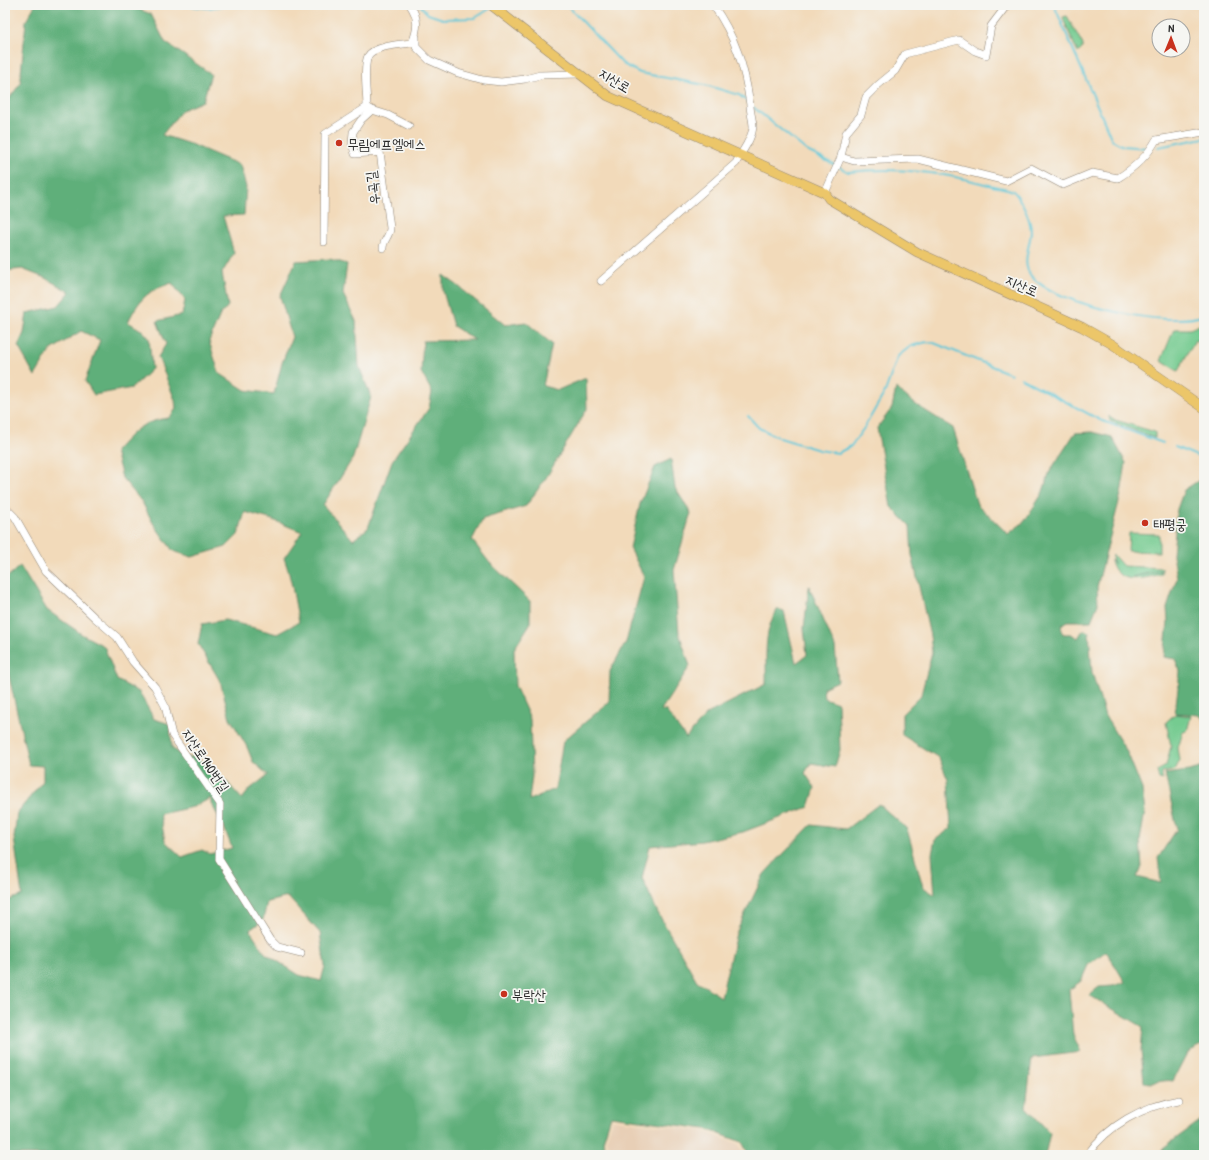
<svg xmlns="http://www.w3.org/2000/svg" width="1209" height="1160" font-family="'Patrick Hand','Poor Story',sans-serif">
<rect width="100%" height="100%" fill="#f6f6f2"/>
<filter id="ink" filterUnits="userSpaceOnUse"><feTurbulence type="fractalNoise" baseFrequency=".025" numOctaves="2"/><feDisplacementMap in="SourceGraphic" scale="8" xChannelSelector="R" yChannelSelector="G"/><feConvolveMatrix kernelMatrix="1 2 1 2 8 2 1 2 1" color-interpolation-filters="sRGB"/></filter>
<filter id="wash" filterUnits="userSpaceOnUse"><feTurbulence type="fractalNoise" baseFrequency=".012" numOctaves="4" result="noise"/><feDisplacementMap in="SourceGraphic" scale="16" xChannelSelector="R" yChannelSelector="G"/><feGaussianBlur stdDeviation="0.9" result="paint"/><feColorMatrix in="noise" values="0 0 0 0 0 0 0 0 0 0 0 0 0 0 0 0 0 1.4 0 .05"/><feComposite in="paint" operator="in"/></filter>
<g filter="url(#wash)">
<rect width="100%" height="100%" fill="#f2daba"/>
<path fill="#e8cfb6" d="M613,1120L702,1131L738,1144L745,1155H612L606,1140Z"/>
<g fill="#74cb90" stroke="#507b5e">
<path d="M1067,16L1083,45L1082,49L1078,53L1064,21L1063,17Z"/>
<path d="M1204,323V345L1195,340L1178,371L1161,361L1174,329H1190Z"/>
<path d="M1109,416L1112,419L1155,432V438L1110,421Z"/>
<path d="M1129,533L1159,534V552L1128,551Z"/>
<path d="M1113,555L1123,566L1162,568V570L1132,577L1162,571V574C1147,577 1127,585 1115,570C1113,566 1111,563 1111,559L1115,564L1112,558Z"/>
<path d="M1175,714L1191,716L1187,731L1183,732L1178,748L1180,760L1175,770L1162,773V780L1159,779L1157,771L1166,766L1171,746L1166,722Z"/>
</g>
<g fill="#5faf7a" stroke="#456d52" fill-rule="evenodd">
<path d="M35,5H127L151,14L165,42L211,74L203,101L182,110L162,135L193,145L240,165L246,187L244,215L223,216L234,253L222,273L228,306L220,315L209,341L219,373L245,390L274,394L282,363L292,337L280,296L296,261L330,259L347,264L343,294L356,321L359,366L371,397L353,458L323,505L353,540L368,528L392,461L429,408L432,392L421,372L423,341L475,340L453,326L443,291V275L457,285L505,325L526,322L552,344L543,386L558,390L586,378L587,409L546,478L526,506L483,519L472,540L489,562L530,601V624L514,649L515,686L530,719L532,776L529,800L555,789L563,741L609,702L610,671L626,642L644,577L630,548L640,504L655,467L671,459L675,488L691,513L674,570L679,633L690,666L661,710L666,711L686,738L707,714L766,684C767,659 762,631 778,609L784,611L796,663L807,655L804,628L809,586L835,647L838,681L823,688L824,698L838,703L840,750L835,767L811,763L805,773L815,788L809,807L743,832L702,841L650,846L642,878L658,913L697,981L721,997L736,933L764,874L811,825L846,829L879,804L907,829L923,887L935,895L932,854L935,840L951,828L948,780L939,758L902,735V714L921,695L932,652L930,636L912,555L910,526L891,507L877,428L892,408L896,388L915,404L953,428L977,504L1008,534L1024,522L1042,494L1050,471L1075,433L1092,432L1112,437L1126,463L1121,494L1097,587L1098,604L1091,621H1068L1061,625L1063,634H1071L1078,638L1083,630L1089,632L1092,672L1105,716L1128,754L1142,789L1145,812L1140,840L1142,867L1137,877L1161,883L1158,858L1177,829L1165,774L1189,771L1204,767V1044L1188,1052L1173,1081C1162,1079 1154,1085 1144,1082L1141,1050L1143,1027L1089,995L1099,987L1113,986L1125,982L1106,951L1088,965L1081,981L1069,990L1073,1035L1081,1052L1032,1058L1026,1107L1050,1133L1045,1155H749L742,1142L706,1129L611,1116L603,1141L608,1155H5V900L7,901L22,895L14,838L17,813L43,781V766L29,765L5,659V579L20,566L47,610L83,635L104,646L117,680L139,692L154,719L170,724L172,748L184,758L196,756L216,776V783L224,779L242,799L250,789L268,775L253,762L247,747L230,718L220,681L198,644L202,624L225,620L277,634L299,622C294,600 292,579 284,558L302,532L273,520L245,512L238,535L226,547L192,557L173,551L153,523L142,502L122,478L115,451C134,431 140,422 169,418L176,409L175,400L158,357L166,344L157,321L182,315L185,300L172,283C147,291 140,298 128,322L143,331L149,338L152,369L132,388L94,395L85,381L100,340L81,331L50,351L35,376L18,346L24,333L27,313L58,306L70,292L45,278L22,269L5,271V104L20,84L26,21ZM211,798V803L224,827L232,848L210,854L202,850L182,857L165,841L160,814L193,807ZM288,897L320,933L325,966L321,981L299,975L265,953L250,930L263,920L267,902Z"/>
<path d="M1204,477V720L1199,715L1175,713L1180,671L1175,659L1164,657L1168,622L1167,608L1177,578L1173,555L1177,509L1184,490Z"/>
<path d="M1204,1118V1155H1159L1163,1148Z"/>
</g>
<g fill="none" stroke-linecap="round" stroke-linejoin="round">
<g stroke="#5dc7d8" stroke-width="2">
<path d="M185,5L207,8L228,5"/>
<path d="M420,5L428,14L443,19L475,18L491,8"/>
<path d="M567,5L623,64L640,73L705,85L739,95L748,102"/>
<path d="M1054,5L1112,140L1123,146L1147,148"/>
<path d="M753,107L807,151L835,165"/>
<path d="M1158,147L1204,138"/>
<path d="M839,167L848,172C898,167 941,172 989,185C996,187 1007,188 1013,191C1017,194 1021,202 1023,206C1028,215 1031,222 1031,232C1030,246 1021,263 1031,276C1055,305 1171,329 1204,315"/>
<path d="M1021,378L1100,420L1163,443"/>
<path d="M748,416L759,428L780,438L819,450L838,453L851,446L864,428L885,392L898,356L911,346L927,342L934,343L1011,374"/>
<path d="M1175,447L1204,459"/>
</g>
</g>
</g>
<g filter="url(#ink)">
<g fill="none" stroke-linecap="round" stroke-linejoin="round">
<defs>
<g id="minor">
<path d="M416,37V47L429,60L458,73L483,80L501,82L525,79L540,75L579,74"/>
<path d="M367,107L372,110L361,120L353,132L352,143L355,154L380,152L390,228C390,236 383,240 383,248"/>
<path d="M372,110L388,115L409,126"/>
<path d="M841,157L846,133L861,115L866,97L878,85L895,71L905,54L959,40L975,51L986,55L991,26L1007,5"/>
<path d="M825,193L841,157L854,161L918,159L1006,181L1031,168L1063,185L1092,173L1118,178C1134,168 1147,157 1156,140L1204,132"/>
<path d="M324,242L325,134L367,107C367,95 363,67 368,56C373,46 402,44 412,43C418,29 419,18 410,5"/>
<path d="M601,281L736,163C741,152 752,140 753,127C753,120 750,112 750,105C745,67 735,36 713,5"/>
<path d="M5,507L15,517L46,571L95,618L117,637L133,662L155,687L165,706L172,735L220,804L219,859L270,940L277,947L301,953"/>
<path d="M1087,1155C1108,1125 1143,1106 1179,1100"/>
</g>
<path id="major" d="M491,5L608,96L825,193L829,199L917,252L1082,327L1112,344L1204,408"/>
</defs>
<use href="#minor" stroke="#8e8272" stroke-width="8"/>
<use href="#major" stroke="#8e8272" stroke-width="10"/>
<use href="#minor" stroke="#fff" stroke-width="7"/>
<use href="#major" stroke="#ecc669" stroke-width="9"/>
</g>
</g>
<g fill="#c8321e" stroke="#f6f6f2" stroke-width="1.5">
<circle cx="339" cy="143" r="4"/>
<circle cx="1145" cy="523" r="4"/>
<circle cx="504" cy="994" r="4"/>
</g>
<g text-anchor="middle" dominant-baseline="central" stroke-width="3.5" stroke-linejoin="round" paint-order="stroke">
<g font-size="14" fill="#2b2b2b" stroke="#f6f6f2">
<text transform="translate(615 80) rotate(31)">지산로</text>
<text transform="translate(372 188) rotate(-97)">우곡길</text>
<text transform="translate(1022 285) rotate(24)">지산로</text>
<text transform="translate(206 760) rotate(56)">지산로140번길</text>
</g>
<g font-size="14" fill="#2b2b2b" stroke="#f6f6f2" text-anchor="start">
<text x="347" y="143">무림에프엘에스</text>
<text x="1153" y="523">태평궁</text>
<text x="512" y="994">부락산</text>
</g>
</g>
<rect width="1209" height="1160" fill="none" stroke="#f6f6f2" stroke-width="20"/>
<g transform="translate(1171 38) rotate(1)"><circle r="19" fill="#f6f6f2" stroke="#a5a5a2"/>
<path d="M0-3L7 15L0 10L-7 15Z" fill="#c8321e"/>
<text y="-6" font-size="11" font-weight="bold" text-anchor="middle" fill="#2b2b2b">N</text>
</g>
</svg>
